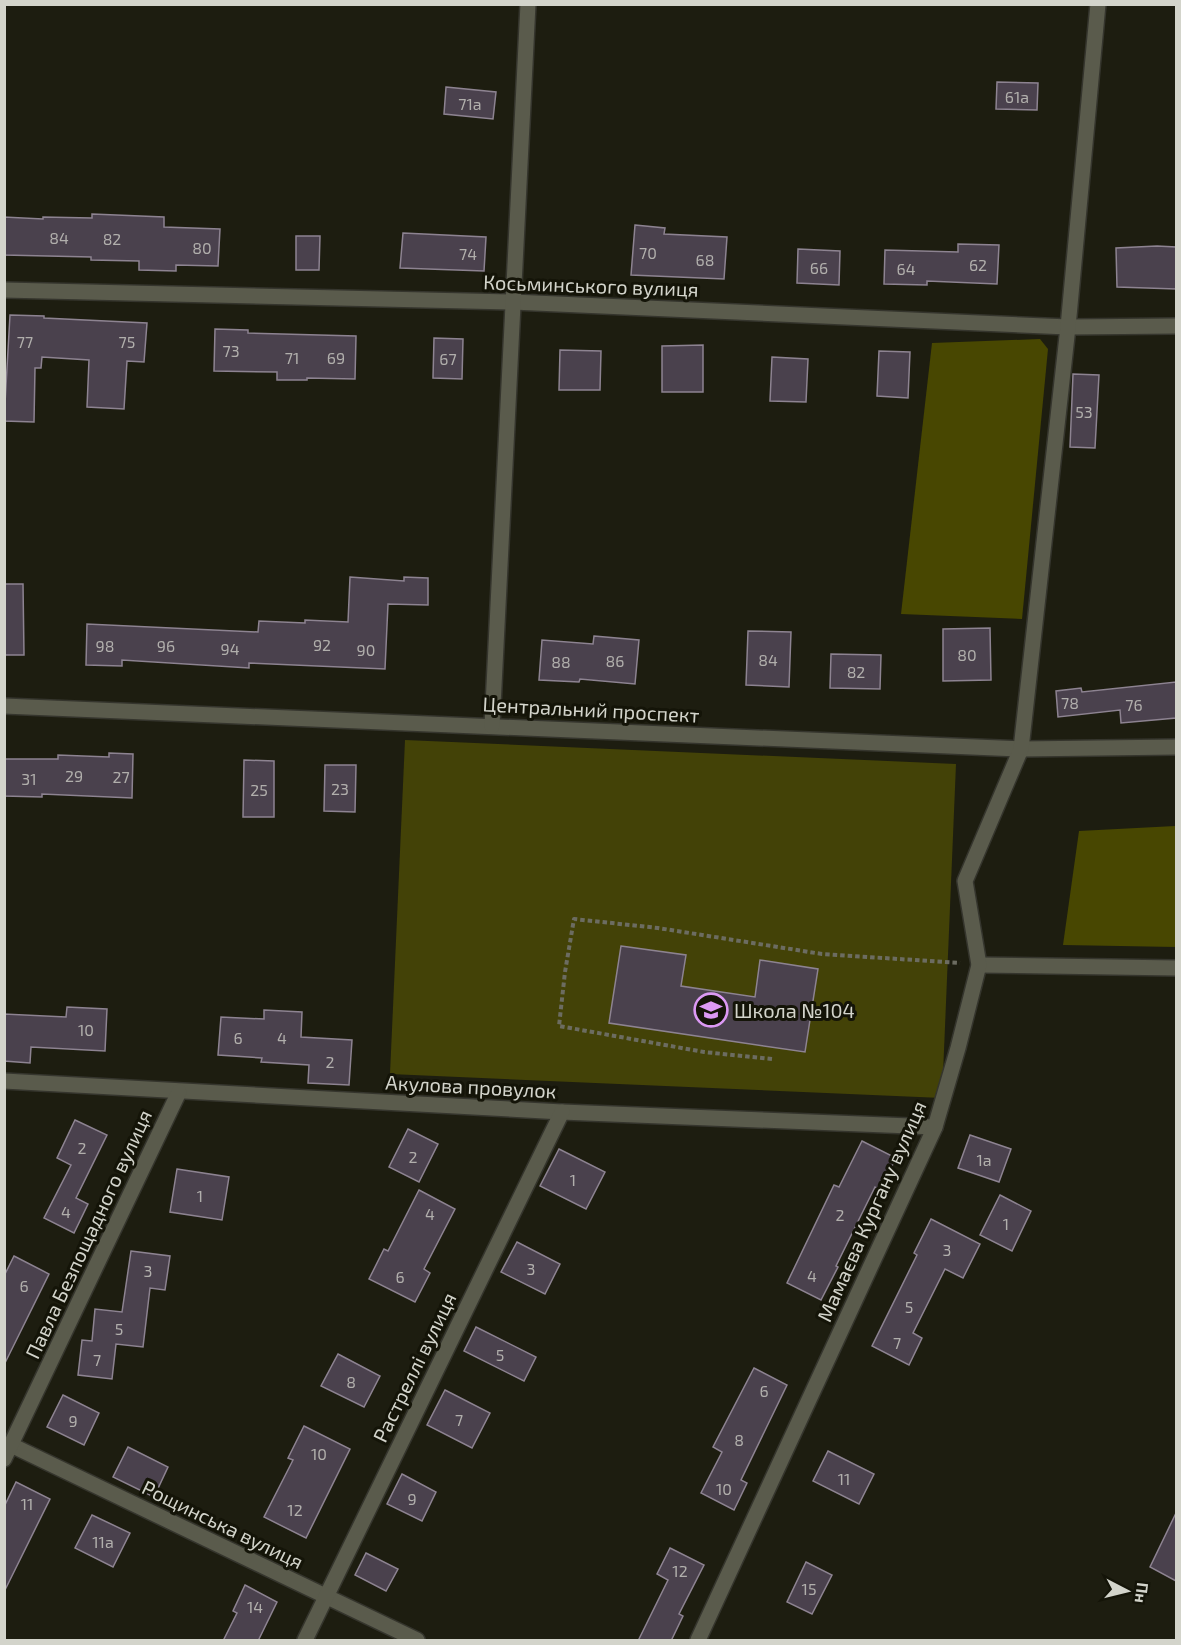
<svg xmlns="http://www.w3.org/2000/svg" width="1181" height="1645" font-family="'Exo 2',sans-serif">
<rect width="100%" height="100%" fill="#1d1d10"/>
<path fill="#434207" d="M405,740L956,764L942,1098L390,1074Z"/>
<g fill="#484701">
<path d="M1040,339L1048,349L1022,619L901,614L932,343Z"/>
<path d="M1175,826L1176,947L1063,945L1079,831Z"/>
</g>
<g fill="#4a414d" stroke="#8d8391" stroke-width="1.5">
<path d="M997,82L1038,83L1037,110L996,109Z"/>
<path d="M446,87L496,92L493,119L444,114Z"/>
<path d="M92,214L164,217V227L220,229L218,266L176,265V271L139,270V261L91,260V257L4,255V217L43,219V217L92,218Z"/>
<path d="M635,225L665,228L664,234L727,237L724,279L631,275Z"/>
<path d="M403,233L486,237L484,271L400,268Z"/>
<path d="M296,236H320L319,270H296Z"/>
<path d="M958,244L999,245L997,284L927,281V285L884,284L885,250L958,252Z"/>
<path d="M1157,246L1176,247V289L1117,287L1116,248Z"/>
<path d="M798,249L840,251L839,285L797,283Z"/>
<path d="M10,315L44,316V318L147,323L144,362L127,361L124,409L87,407L89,360L42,357L41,368H35L34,422L4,421Z"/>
<path d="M215,329L248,330V333L356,336L355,379L307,378V380H277V372L214,371Z"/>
<path d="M434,338L463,339L462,379L433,378Z"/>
<path d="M703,345V392H662V346Z"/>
<path d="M560,350L601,351L600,390H559Z"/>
<path d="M879,351L910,352L908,398L877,396Z"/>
<path d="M772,357L808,359L806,402L770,401Z"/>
<path d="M1073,374L1099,375L1095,448L1070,447Z"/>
<path d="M350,577L404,581V577L428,578V605L388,604L385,669L249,663V668L122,660V666L86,665L87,624L258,632L259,621L305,623V620L348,622Z"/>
<path d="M4,584H23L24,655H4Z"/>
<path d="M990,628L991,680L943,681V629Z"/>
<path d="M748,631L791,632L789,687L746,685Z"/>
<path d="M594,636L639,640L635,684L580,679L579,682L539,680L542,640L593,644Z"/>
<path d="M831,654L881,655L880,689L830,688Z"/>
<path d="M1176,682V718L1121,723L1120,710L1058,717L1056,691L1081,688L1082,692Z"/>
<path d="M109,753L133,754L132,798L42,794V797L4,796V759H58V755L109,757Z"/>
<path d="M244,760L274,761V817H243Z"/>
<path d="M325,765H356L355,812L324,811Z"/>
<path d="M621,946L686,955L681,986L755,997L760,960L818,969L805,1052L609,1023Z"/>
<path d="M67,1007L107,1009L105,1051L31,1047L30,1063L4,1061V1014L66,1017Z"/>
<path d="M264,1010L302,1012L301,1037L352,1040L349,1085L308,1083L309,1065L261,1062L262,1058L218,1055L221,1017L264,1019Z"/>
<path d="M75,1120L107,1135L76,1198L88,1204L74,1233L44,1218L71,1165L57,1158Z"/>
<path d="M408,1129L438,1144L419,1182L389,1167Z"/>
<path d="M970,1135L1011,1149L999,1182L958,1168Z"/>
<path d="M862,1141L896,1158L880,1190L875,1187L836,1266L838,1267L821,1300L787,1283L834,1185L839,1187Z"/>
<path d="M559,1149L605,1172L586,1209L540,1186Z"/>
<path d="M177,1169L229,1177L222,1220L170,1212Z"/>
<path d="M419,1190L455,1209L424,1269L430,1273L415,1302L369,1279L384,1249L388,1251Z"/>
<path d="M1000,1195L1031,1211L1012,1251L980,1235Z"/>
<path d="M931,1219L980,1244L963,1278L945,1269L913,1333L922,1338L909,1365L872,1346L917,1255L914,1253Z"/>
<path d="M517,1242L560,1264L545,1294L501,1272Z"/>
<path d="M131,1251L170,1256L165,1290L150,1288L143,1347L116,1344L112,1379L78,1375L82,1340L92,1341L95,1309L122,1312Z"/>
<path d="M14,1256L49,1274L4,1365V1276Z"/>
<path d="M476,1327L536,1357L524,1381L464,1351Z"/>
<path d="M338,1354L380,1376L364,1407L321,1386Z"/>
<path d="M754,1368L787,1385L741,1480L747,1483L734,1510L701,1493L722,1452L713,1447Z"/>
<path d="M445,1390L490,1413L472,1448L427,1425Z"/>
<path d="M63,1395L99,1413L84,1445L47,1427Z"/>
<path d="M304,1426L350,1449L306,1538L264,1517L293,1460L288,1458Z"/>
<path d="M128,1447L168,1467L154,1497L113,1477Z"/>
<path d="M828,1451L874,1474L859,1504L813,1481Z"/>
<path d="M402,1474L436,1492L422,1521L387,1504Z"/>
<path d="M16,1482L50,1499L4,1592V1507Z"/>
<path d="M1176,1513V1581L1150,1567Z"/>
<path d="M92,1515L130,1533L113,1567L75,1548Z"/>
<path d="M670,1548L704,1565L679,1614L683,1616L671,1641H638L668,1580L657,1574Z"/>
<path d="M366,1553L398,1569L386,1591L355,1575Z"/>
<path d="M806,1562L832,1575L812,1614L787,1602Z"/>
<path d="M245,1585L277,1602L258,1641H223L237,1613L233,1611Z"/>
</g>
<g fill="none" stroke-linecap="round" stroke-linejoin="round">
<defs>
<g id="street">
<path d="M4,290L513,302L1068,327L1176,326"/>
<path d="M4,706L1021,749L1176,747"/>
<path d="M492,726L528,4"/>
<path d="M979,965L1176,968"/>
<path d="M4,1081L562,1112L935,1127"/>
<path d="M11,1445L417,1640"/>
<path d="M4,1459L179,1092"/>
<path d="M305,1640L562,1112"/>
<path d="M698,1640L935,1127L958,1048L979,965L965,881L1021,749L1068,327L1098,4"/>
</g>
</defs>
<use href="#street" stroke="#35352d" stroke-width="18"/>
<path stroke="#6c6c61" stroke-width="4" stroke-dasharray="4.5 3" stroke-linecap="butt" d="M772,1059L704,1052L559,1026L565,972L574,919L658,928L822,954L960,963"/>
<use href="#street" stroke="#5a5b4c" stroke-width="15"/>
</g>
<defs>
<symbol id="school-ring" viewBox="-11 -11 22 22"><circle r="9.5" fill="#141408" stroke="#dc99f4" stroke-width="1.5"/><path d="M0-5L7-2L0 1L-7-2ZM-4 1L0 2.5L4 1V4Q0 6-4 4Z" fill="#dc99f4"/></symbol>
</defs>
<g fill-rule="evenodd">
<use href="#school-ring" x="692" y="991" width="38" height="38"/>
</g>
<g text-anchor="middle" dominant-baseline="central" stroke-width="6" stroke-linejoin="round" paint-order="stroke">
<g font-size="16" fill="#b1afac">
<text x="1017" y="96">61а</text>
<text x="470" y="103">71а</text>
<text x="59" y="237">84</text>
<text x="112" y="238">82</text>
<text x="202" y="247">80</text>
<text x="648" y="252">70</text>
<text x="468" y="253">74</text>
<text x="705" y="259">68</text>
<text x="978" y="264">62</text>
<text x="819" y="267">66</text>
<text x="906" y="268">64</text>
<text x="25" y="341">77</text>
<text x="127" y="341">75</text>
<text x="231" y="350">73</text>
<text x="292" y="357">71</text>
<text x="336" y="357">69</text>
<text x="448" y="358">67</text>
<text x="1084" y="411">53</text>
<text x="322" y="644">92</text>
<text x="105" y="645">98</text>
<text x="166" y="645">96</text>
<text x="230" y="648">94</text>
<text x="366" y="649">90</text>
<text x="967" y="654">80</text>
<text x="768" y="659">84</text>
<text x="615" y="660">86</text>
<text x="561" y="661">88</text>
<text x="856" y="671">82</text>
<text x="1070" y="702">78</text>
<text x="1134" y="704">76</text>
<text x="74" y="775">29</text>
<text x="121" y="776">27</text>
<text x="29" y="778">31</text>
<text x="340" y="788">23</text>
<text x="259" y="789">25</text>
<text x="86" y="1029">10</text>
<text x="238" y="1037">6</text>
<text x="282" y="1037">4</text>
<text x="330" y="1061">2</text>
<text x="82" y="1147">2</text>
<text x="413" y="1156">2</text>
<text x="984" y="1159">1а</text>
<text x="573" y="1179">1</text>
<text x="200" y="1195">1</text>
<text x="66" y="1211">4</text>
<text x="430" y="1213">4</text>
<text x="840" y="1214">2</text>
<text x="1006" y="1223">1</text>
<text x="947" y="1249">3</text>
<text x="531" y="1268">3</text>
<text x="148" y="1270">3</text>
<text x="812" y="1275">4</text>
<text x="400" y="1276">6</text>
<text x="24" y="1285">6</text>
<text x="909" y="1306">5</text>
<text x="119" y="1328">5</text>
<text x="897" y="1342">7</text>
<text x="500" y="1354">5</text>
<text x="97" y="1359">7</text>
<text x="351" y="1381">8</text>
<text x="764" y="1390">6</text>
<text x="459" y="1419">7</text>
<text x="73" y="1420">9</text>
<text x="739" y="1439">8</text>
<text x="319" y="1453">10</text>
<text x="844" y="1478">11</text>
<text x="724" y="1488">10</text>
<text x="412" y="1498">9</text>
<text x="27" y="1503">11</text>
<text x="295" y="1509">12</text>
<text x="103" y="1541">11а</text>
<text x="680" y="1570">12</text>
<text x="809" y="1588">15</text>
<text x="255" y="1606">14</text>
</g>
<g font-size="20" fill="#d3d4cb" stroke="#141408">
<text transform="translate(591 285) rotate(2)">Косьминського вулиця</text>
<text transform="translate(591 709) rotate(3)">Центральний проспект</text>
<text transform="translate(471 1086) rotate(3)">Акулова провулок</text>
<text transform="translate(871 1211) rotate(-66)">Мамаєва Кургану вулиця</text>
<text transform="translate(88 1234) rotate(-65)">Павла Безпощадного вулиця</text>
<text transform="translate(414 1367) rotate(-64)">Растреллі вулиця</text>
<text transform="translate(223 1524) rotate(26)">Рощинська вулиця</text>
</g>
<g font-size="20" fill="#d3d4cb" stroke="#141408" text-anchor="start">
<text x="734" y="1010">Школа №104</text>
</g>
</g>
<rect width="1181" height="1645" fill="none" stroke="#d3d4cb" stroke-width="12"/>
<g transform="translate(1127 1591) rotate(97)" stroke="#141408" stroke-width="4.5" paint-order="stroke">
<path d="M0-4.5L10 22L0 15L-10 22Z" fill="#d3d4cb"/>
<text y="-9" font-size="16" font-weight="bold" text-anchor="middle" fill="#d3d4cb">Пн</text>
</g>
</svg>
